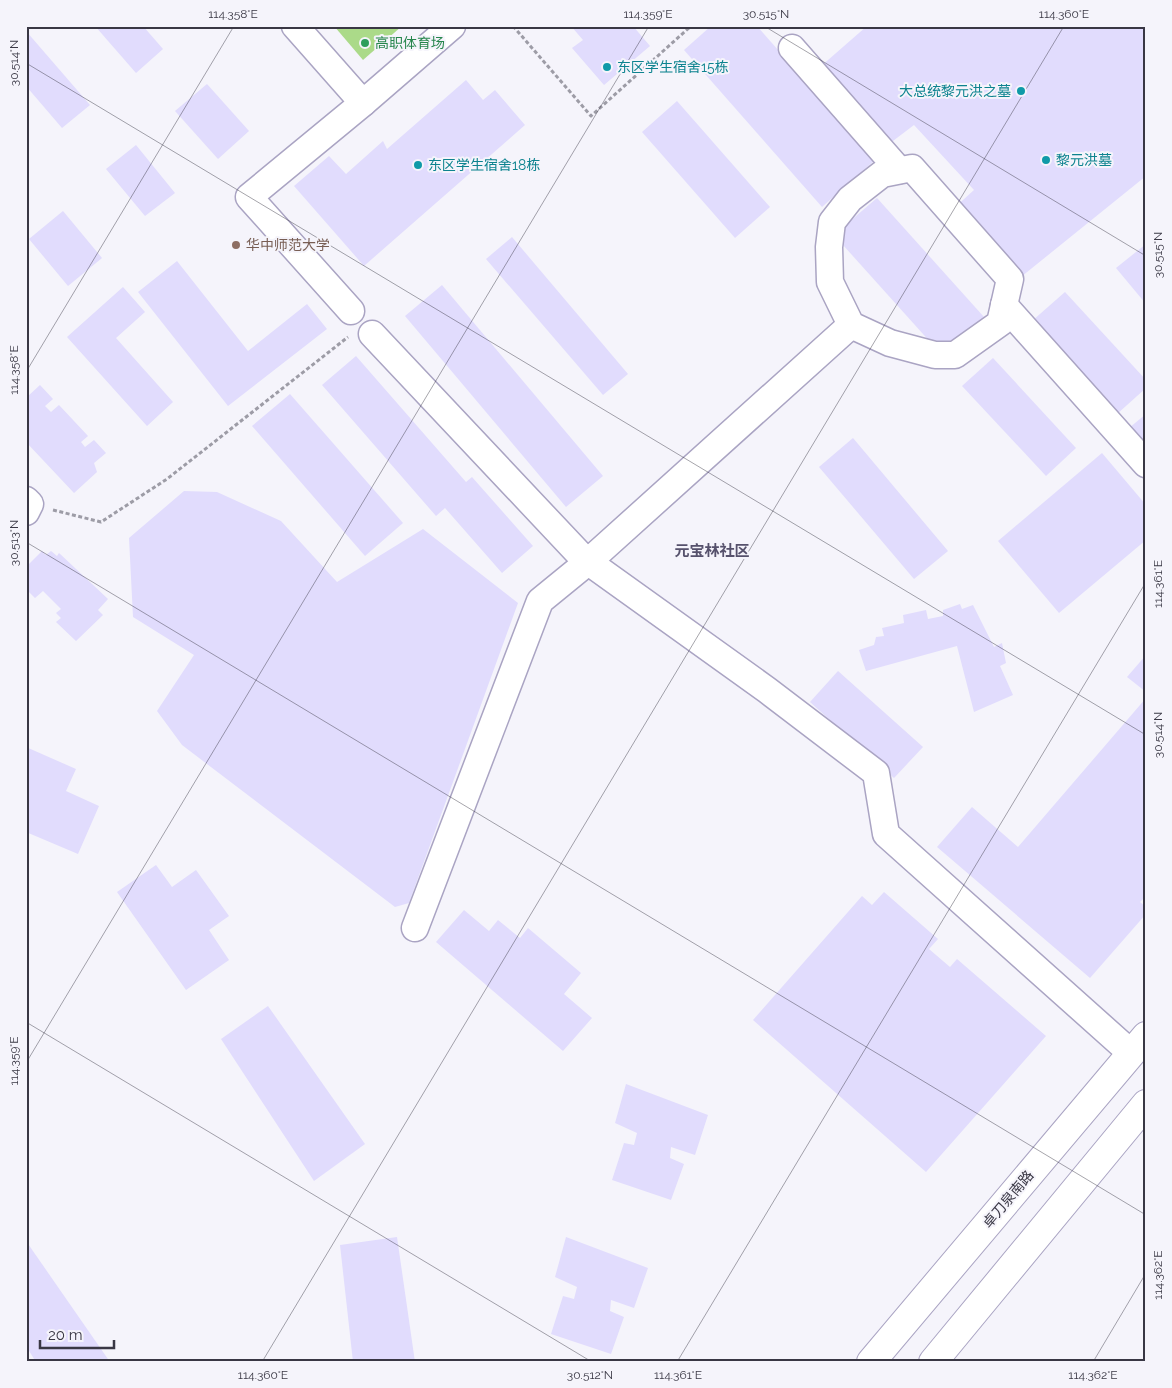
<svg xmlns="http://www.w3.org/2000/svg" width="1172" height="1388" font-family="Raleway,'Noto Sans SC',sans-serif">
<rect width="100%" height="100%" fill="#f5f4fb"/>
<path fill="#abda89" d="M334,26H402L363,60Z"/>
<g fill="#e1dcfd">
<path d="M95,26H143L163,49L136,73Z"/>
<path d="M571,26H633L650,46L604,85L572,48L583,40Z"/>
<path d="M711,26H757L875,160L822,207L684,50Z"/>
<path d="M867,26H1146V176L1016,281L953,209L974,190L914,125L889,144L820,67Z"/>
<path d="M26,31L90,105L62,128L26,86Z"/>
<path d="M466,80L483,100L495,90L525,125L364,266L294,186L329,156L346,174L383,141L387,149Z"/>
<path d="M207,84L249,131L218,159L175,111Z"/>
<path d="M677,101L770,207L735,238L642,132Z"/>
<path d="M136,145L175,193L145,216L106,169Z"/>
<path d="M877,198L984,317L941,354L834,235Z"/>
<path d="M63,211L102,258L68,286L29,239Z"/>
<path d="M512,237L628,374L603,395L486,259Z"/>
<path d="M1146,244V304L1116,268Z"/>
<path d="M177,261L248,351L307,304L327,329L228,406L138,292Z"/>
<path d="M442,285L603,476L566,507L405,316Z"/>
<path d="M123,287L145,312L116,338L173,402L147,426L67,337Z"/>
<path d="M1065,292L1146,380V388L1117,414L1032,321Z"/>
<path d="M356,356L466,482L472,477L533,546L502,573L445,508L436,516L322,385Z"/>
<path d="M993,358L1076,448L1046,476L962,386Z"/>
<path d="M40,385L53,399L45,406L51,412L59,405L88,436L81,442L85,447L94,440L106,453L94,463L97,472L74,493L26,442V398Z"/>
<path d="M290,394L403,523L365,556L252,426Z"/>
<path d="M1146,414V447L1129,428Z"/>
<path d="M853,438L948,551L914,579L819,467Z"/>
<path d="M1102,453L1146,505V540L1059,613L998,541Z"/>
<path d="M184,491L217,492L281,521L337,582L423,529L518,603L409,903L395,907L182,745L157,711L194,655L133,617L129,538Z"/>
<path d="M42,551L46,555L51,551L57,556L59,553L108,599L98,610L103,615L76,641L56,622L61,618L56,613L61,609L43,591L35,598L26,589V567Z"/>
<path d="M960,604L962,609L973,605L994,647L1002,643L1006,663L1000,666L1013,695L974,712L957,646L866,671L859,650L874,645L876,637L884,636L882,628L904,623L903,615L926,610L928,619L943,616V610Z"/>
<path d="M1146,655V692L1127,677Z"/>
<path d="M838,671L923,747L894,778L810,702Z"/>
<path d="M1146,698V896L1140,902L1146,907V914L1090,978L937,847L972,807L1018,847Z"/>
<path d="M26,747L76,769L66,791L99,806L78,854L26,832Z"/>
<path d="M156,865L172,887L196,870L229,916L209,930L229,960L186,990L117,892Z"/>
<path d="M884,892L938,939L929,949L950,967L957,959L1046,1036L926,1172L753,1020L862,896L872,905Z"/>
<path d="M464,910L489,931L498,920L520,938L528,928L581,973L564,994L592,1018L563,1051L436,942Z"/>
<path d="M268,1006L365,1144L314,1181L221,1039Z"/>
<path d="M626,1084L708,1115L695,1155L671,1147L670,1158L684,1164L671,1200L612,1180L624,1143L634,1145L637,1133L615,1123Z"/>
<path d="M397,1237L415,1362H353L340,1245Z"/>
<path d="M566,1237L648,1268L634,1308L611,1300L610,1311L624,1317L611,1354L551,1334L563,1296L574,1299L577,1287L555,1277Z"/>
<path d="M26,1241L110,1362H36L26,1346Z"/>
</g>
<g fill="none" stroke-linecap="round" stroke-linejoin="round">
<defs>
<g id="minor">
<path d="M295,26L363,103L452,26"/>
<path d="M792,48L899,170"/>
<path d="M912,168L1010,279L1000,323L955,355H935L890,343L851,325L830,282L829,247L832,222L850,199L882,174Z"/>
<path d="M1004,305L1146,464"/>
<path d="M351,311L249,197L363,103"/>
<path d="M372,334L583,558L767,690L876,773L886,834L1131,1053"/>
<path d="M26,500L30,504L26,512"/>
<path d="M415,928L540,601L589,561L851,325"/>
</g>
<g id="major">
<path d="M871,1362L1146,1036"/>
<path d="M933,1362L1146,1104"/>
</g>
</defs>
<use href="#minor" stroke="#aaa4c3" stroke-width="29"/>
<use href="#major" stroke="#aaa4c3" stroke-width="30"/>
<g stroke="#9d9ca6" stroke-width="3" stroke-dasharray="4 2.5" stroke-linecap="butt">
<path d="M513,26L591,116L691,26"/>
<path d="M53,510L101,522L167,479L348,337"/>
</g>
<use href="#minor" stroke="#fff" stroke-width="26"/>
<use href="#major" stroke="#fff" stroke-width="28"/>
</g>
<path fill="none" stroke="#393744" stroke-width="1" stroke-opacity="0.45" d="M764,26L1146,256M26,63L1146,735M26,372L234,26M26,542L1146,1215M26,1022L592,1362M26,1063L649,26M262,1362L1064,26M677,1362L1146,582M1093,1362L1146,1273"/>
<circle fill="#2e9e5b" stroke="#f5f4fb" stroke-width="2" cx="365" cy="43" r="5"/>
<g fill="#0f9aa8" stroke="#f5f4fb" stroke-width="2">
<circle cx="607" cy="67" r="5"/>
<circle cx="1021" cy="91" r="5"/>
<circle cx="1046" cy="160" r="5"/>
<circle cx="418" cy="165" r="5"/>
</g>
<circle fill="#8d6e63" stroke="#f5f4fb" stroke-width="2" cx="236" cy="245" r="5"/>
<g text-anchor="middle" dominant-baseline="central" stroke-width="4" stroke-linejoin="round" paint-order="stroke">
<g font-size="14" fill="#27864d" stroke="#f5f4fb" text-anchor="start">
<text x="375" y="43">高职体育场</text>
</g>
<g font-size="14" fill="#0d838f" stroke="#f5f4fb" text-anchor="start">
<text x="617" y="67">东区学生宿舍15栋</text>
<text x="1011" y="91" text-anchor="end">大总统黎元洪之墓</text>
<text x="1056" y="160">黎元洪墓</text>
<text x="428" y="165">东区学生宿舍18栋</text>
</g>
<g font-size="14" fill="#785e54" stroke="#f5f4fb" text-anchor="start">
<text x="246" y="245">华中师范大学</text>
</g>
<g font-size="14" fill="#393744" stroke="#f5f4fb">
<text transform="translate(1008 1199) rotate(-50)">卓刀泉南路</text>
</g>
<g font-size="15" font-weight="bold" fill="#56516c" stroke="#f5f4fb">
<text x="712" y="551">元宝林社区</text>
</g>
</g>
<rect width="1172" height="1388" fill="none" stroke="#f5f4fb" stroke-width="55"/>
<path d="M40 1340v8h74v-8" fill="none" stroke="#393744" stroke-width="2.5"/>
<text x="48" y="1340" font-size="15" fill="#393744" stroke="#f5f4fb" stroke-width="4" paint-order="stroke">20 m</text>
<rect x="28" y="28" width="1116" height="1332" fill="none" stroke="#393744" stroke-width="2"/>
<g font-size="12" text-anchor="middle" fill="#393744">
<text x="233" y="18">114.358°E</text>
<text x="648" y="18">114.359°E</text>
<text x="766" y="18">30.515°N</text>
<text x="1064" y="18">114.360°E</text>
<text transform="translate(14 63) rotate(-90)" y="4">30.514°N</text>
<text transform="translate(1158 255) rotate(-90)" y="4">30.515°N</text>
<text transform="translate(14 370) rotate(-90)" y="4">114.358°E</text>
<text transform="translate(14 543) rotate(-90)" y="4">30.513°N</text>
<text transform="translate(1158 584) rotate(-90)" y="4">114.361°E</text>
<text transform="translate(1158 735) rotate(-90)" y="4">30.514°N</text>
<text transform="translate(14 1061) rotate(-90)" y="4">114.359°E</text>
<text transform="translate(1158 1275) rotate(-90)" y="4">114.362°E</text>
<text x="263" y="1379">114.360°E</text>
<text x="590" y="1379">30.512°N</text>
<text x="678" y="1379">114.361°E</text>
<text x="1093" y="1379">114.362°E</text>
</g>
</svg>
